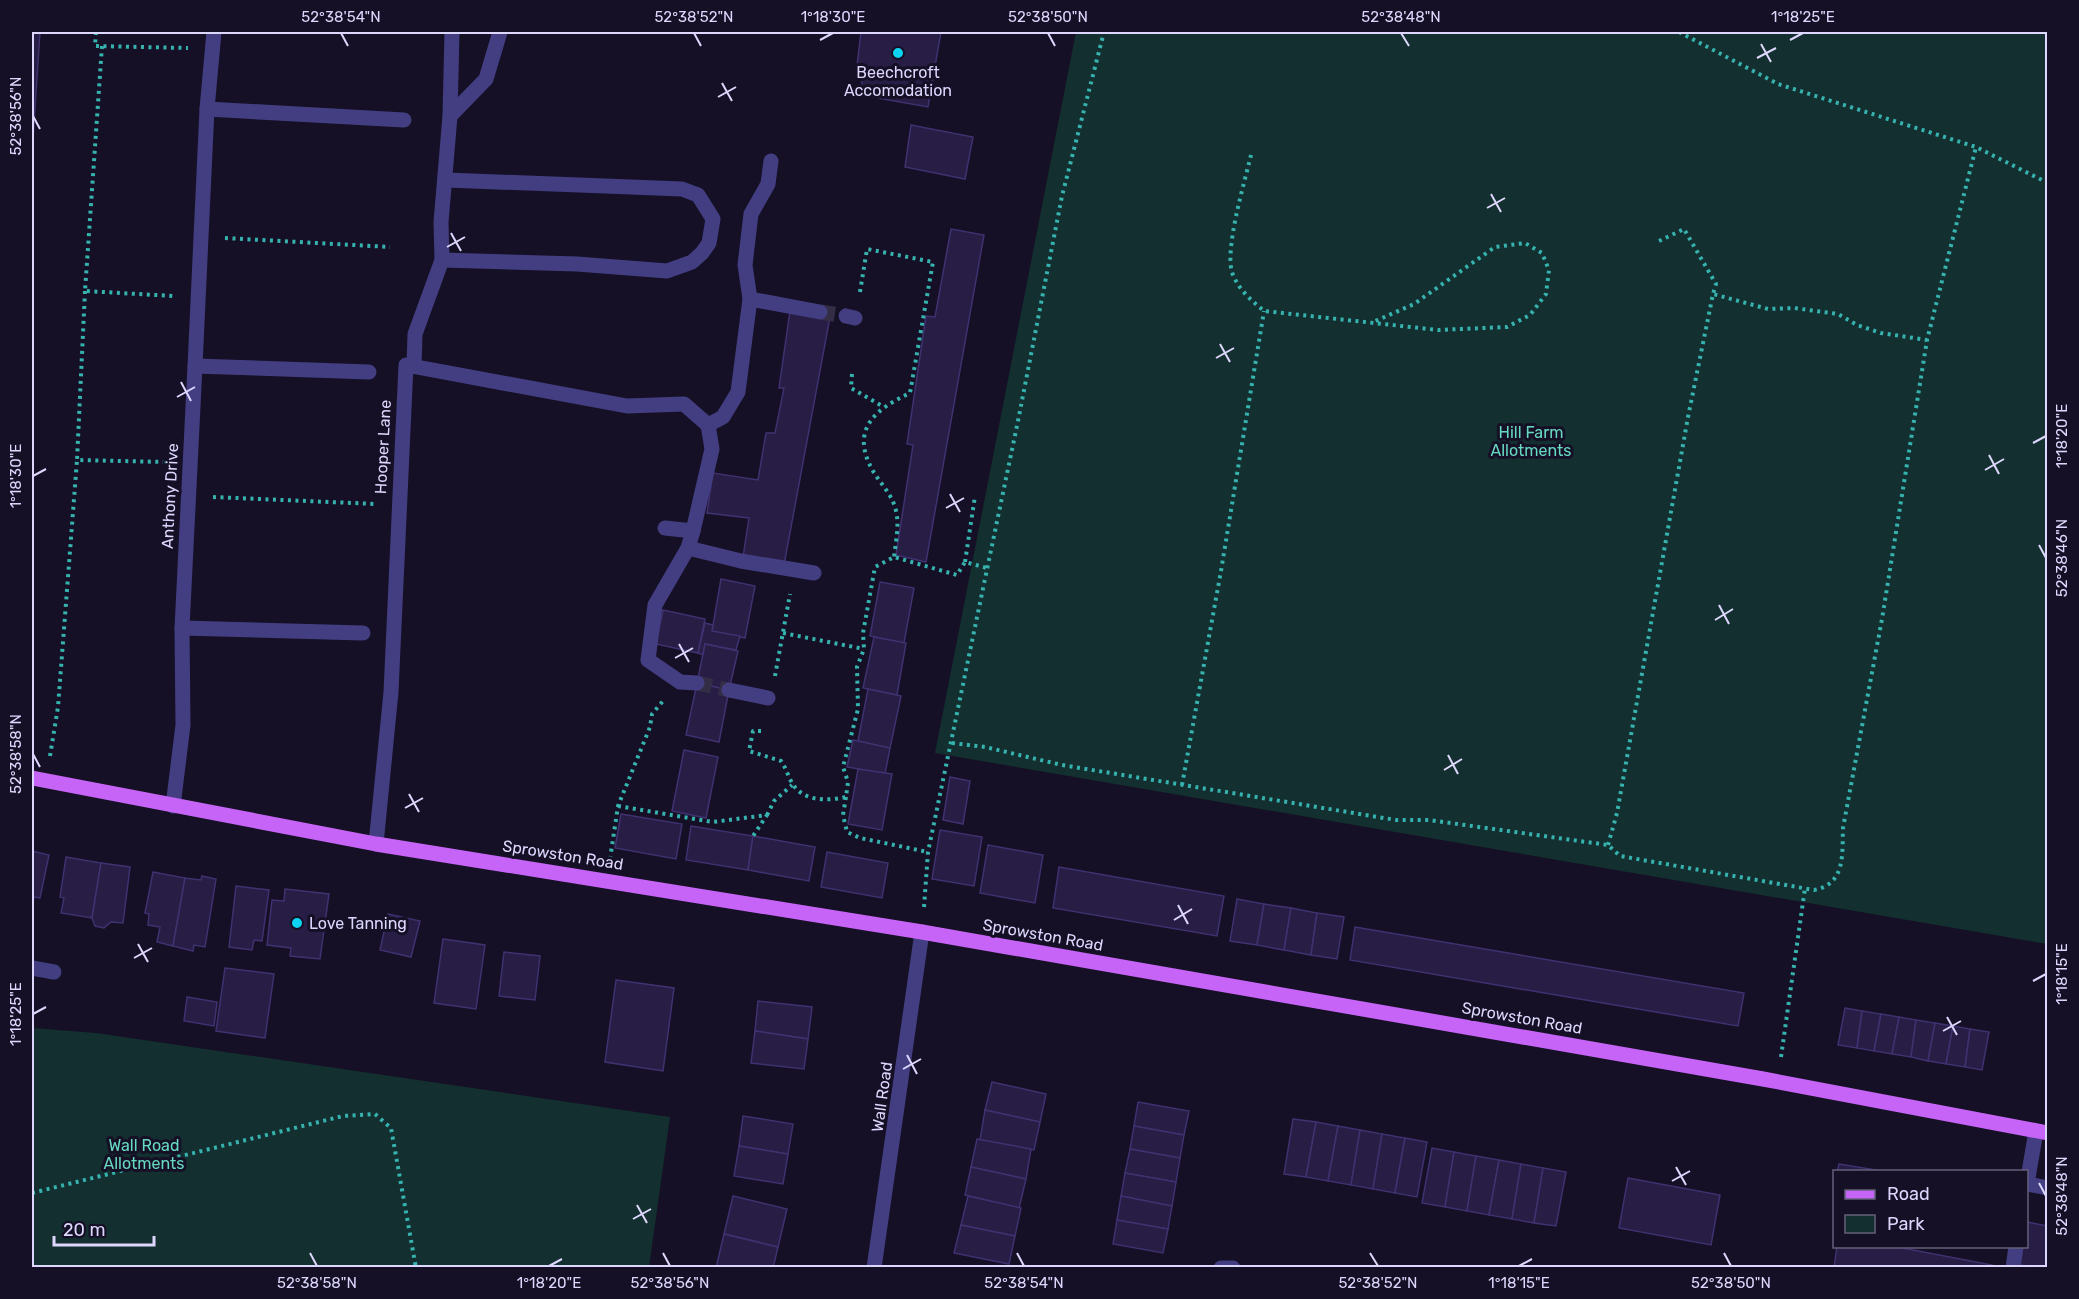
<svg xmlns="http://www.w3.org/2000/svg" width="2079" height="1299" font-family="Rubik,sans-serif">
<rect width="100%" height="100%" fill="#151025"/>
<g fill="#142f2f">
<path d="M1076,32H2047V944L935,753Z"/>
<path d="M32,1028L96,1033L670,1117L649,1267H32Z"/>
</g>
<g fill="#271d45" stroke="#403170" stroke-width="1.5">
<path d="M32,32H40L32,153Z"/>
<path d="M861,32H941L928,107L860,95L863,75L856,74Z"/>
<path d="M911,125L973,137L965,179L905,167Z"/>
<path d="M951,229L984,235L926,562L896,555L913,445L907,444L926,316L935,317Z"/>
<path d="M790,311L830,317L784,565L743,557L749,518L707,513L713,473L758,480L766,433H775L784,388H779Z"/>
<path d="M721,579L755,586L745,638L712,631Z"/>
<path d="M880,582L914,588L904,643L870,636Z"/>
<path d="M663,610L705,619L698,653L656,644Z"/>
<path d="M705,623L713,625L712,631L740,636L736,650L705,644L703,655L698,653Z"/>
<path d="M874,637L906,643L897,695L863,688Z"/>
<path d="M705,644L738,651L729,690L697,683Z"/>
<path d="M697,683L729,690L719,742L686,735Z"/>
<path d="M868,689L901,696L890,748L858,741Z"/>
<path d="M853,740L890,748L885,774L847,767Z"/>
<path d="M684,750L718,757L706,818L672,811Z"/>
<path d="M858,769L892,774L882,830L848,824Z"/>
<path d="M950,777L970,781L963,824L943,820Z"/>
<path d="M621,814L682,824L676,859L615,848Z"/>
<path d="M691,826L753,836L748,870L686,860Z"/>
<path d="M940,830L982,837L974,886L932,879Z"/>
<path d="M753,836L815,847L809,881L748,870Z"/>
<path d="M988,845L1043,855L1035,903L980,893Z"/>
<path d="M32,851L49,855L40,898L34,897L32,907Z"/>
<path d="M827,852L888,863L882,898L821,887Z"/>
<path d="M66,857L101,863L92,918L61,913L64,898L60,897Z"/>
<path d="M101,863L130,867L123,923L111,922L104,928L95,926L92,918Z"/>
<path d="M1059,867L1224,896L1217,936L1053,908Z"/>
<path d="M153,872L185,878L173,946L157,942L160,927L148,925L149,914L145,913Z"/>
<path d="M202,876L216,879L205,947L194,945L193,951L173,946L185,878L201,880Z"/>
<path d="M236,886L269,890L262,941L254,940L252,950L229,947Z"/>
<path d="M285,889L329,894L320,959L290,956L291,948L267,945L272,900L284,901Z"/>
<path d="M1237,899L1264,904L1257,945L1230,941Z"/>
<path d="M1264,904L1291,908L1284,950L1257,945Z"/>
<path d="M1291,908L1317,913L1311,955L1284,950Z"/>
<path d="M1317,913L1344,917L1337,959L1311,955Z"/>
<path d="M388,914L420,921L411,957L380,950Z"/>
<path d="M1355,927L1744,993L1738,1026L1350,960Z"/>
<path d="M443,939L485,945L476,1009L434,1003Z"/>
<path d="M504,952L540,956L535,1000L499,996Z"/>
<path d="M225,968L274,974L265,1038L216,1031Z"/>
<path d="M616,980L674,988L663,1071L605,1062Z"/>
<path d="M187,997L217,1002L214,1026L184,1021Z"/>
<path d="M758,1001L812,1007L808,1039L755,1031Z"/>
<path d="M1845,1008L1862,1011L1857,1048L1838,1045Z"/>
<path d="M1862,1011L1881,1014L1874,1051L1857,1048Z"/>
<path d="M1881,1014L1899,1017L1892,1054L1874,1051Z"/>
<path d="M1899,1017L1916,1020L1911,1057L1892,1054Z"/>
<path d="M1916,1020L1935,1023L1928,1061L1911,1057Z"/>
<path d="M1935,1023L1953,1026L1946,1064L1928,1061Z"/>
<path d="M1953,1026L1970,1029L1965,1067L1946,1064Z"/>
<path d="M1970,1029L1989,1032L1982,1070L1965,1067Z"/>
<path d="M755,1031L808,1039L804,1069L751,1063Z"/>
<path d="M992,1082L1046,1094L1040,1122L985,1110Z"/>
<path d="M1138,1102L1189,1111L1184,1135L1134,1126Z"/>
<path d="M985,1110L1040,1122L1034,1150L980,1140Z"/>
<path d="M743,1116L793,1124L788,1154L739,1146Z"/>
<path d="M1293,1119L1316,1122L1306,1177L1284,1174Z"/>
<path d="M1316,1122L1338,1126L1328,1181L1306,1177Z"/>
<path d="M1134,1126L1184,1135L1180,1158L1130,1149Z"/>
<path d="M1338,1126L1360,1130L1351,1185L1328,1181Z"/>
<path d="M1360,1130L1382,1134L1373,1189L1351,1185Z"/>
<path d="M1382,1134L1405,1138L1395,1193L1373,1189Z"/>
<path d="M1405,1138L1427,1142L1417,1197L1395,1193Z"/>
<path d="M977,1139L1031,1149L1026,1179L971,1167Z"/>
<path d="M739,1146L788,1154L783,1184L734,1176Z"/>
<path d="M1432,1148L1454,1152L1445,1207L1422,1203Z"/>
<path d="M1130,1149L1180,1158L1176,1182L1125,1173Z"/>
<path d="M1454,1152L1476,1156L1467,1211L1445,1207Z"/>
<path d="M1476,1156L1499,1160L1489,1215L1467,1211Z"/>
<path d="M1499,1160L1521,1164L1512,1219L1489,1215Z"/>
<path d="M1521,1164L1543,1168L1534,1223L1512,1219Z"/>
<path d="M1839,1164L1888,1172H1837Z"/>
<path d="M971,1167L1026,1179L1019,1208L965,1195Z"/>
<path d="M1543,1168L1566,1172L1556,1226L1534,1223Z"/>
<path d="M1125,1173L1176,1182L1172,1206L1121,1196Z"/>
<path d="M1628,1178L1720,1195L1711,1245L1619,1228Z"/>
<path d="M733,1196L787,1209L778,1247L724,1234Z"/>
<path d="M968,1196L1021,1208L1015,1236L961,1225Z"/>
<path d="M1121,1196L1172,1206L1168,1229L1117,1220Z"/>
<path d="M1117,1220L1168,1229L1163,1253L1113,1244Z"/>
<path d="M2027,1222L2048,1226V1268L2020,1265L2023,1246H2026Z"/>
<path d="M961,1225L1015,1236L1009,1264L954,1253Z"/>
<path d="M724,1234L778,1247L773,1268H716Z"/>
<path d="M1837,1246H1892L1992,1265L1991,1268H1834Z"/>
</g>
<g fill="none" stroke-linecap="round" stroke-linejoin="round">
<g stroke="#332e45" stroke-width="15" stroke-dasharray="15 8" stroke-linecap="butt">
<path d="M820,312L846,316"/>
<path d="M697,683L729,690"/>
</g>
<g stroke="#36b2af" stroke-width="4" stroke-dasharray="3 4.5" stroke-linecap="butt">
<path d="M96,32L95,46L188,48"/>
<path d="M1679,32L1778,84L1976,147L2048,183"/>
<path d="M102,46L85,291L174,296"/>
<path d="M1251,155C1245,181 1223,253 1233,275C1240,291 1251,300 1264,311L1438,330L1507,327L1530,315L1546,294L1549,270L1542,253L1525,243L1495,247L1414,304L1371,323"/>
<path d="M225,238L390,247"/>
<path d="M1659,241L1684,229L1716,284L1713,294"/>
<path d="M85,291L77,460L166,462"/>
<path d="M860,292L867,249L933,262L910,393C876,409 849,429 873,471C880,483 890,492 895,507C900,523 896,540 894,557"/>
<path d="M852,374L851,388L882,406"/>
<path d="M213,497L376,504"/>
<path d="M965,562L975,496"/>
<path d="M783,633L864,649"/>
<path d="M775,676L790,594"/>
<path d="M761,731H753L749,751L781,761C786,768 788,776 792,783C803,802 828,801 846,797L848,782L843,767L858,709L857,667L864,649L863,633L875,567L894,557L957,575L965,562L987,568"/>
<path d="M952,743L985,747L1062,765L1396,820H1429L1608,845L1620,856L1814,890C1846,884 1842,854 1843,828L1882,619L1927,340L1976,147"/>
<path d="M50,756L58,707L77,460"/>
<path d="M1182,785L1221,571L1264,311"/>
<path d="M846,797L843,815L847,832L860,838L928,852"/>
<path d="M618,806L713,822L767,815L753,836"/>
<path d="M767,815L774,801L792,785"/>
<path d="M1608,845L1617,813L1688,417L1713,294L1768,309L1794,308L1838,314L1857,325L1881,333L1927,340"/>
<path d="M610,859L618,806L650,727L652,714L663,701"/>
<path d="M924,907L928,852L1018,421L1062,196L1104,32"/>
<path d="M1781,1057L1805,888"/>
<path d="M32,1193L343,1116L375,1114L391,1128L416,1268"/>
</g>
<g stroke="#433e82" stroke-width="15">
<path d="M207,109L214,32"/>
<path d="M450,116L486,79L500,32"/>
<path d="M442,260L577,264L667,271L692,262L702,253L709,243L713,219L698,195L682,189L446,180"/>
<path d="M750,299L820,312"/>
<path d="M846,316L855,318"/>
<path d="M195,366L207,109L404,120"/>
<path d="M414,366L415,334L442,260L441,222L450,116L452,32"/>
<path d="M708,425L723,417L738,392L750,299L745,265L751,214L768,184L771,161"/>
<path d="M665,528L693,531"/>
<path d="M688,548L741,561L814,573"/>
<path d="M182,628L195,366L369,372"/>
<path d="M697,683L680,682L648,660L655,605L688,548L693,531L712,449L708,425"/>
<path d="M729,690L768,698"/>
<path d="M173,806L183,725L182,628L363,633"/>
<path d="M376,844L391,692L406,365L627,406L684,404L708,425"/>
<path d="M32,968L54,972"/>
<path d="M2036,1131L2027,1184L2048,1188"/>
<path d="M874,1268L922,932"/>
<path d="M1221,1268H1233"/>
<path d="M2013,1268L2016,1246"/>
</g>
<path stroke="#c664f7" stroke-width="15" d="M32,778L376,844L922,932L1763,1079L2048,1133"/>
</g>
<path fill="none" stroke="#ddd7fd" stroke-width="2" d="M341,33L348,46M694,33L701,46M1048,33L1055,46M1401,33L1409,46M820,40L833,33M1790,40L1803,33M1761,44L1771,62M1757,58L1776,48M722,83L732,101M718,97L736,87M33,116L40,129M1491,194L1501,212M1487,208L1505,198M451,233L461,251M447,247L465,237M1220,344L1230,362M1216,358L1234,348M181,382L191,401M177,397L195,387M2033,443L2046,436M1989,455L1999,474M1985,470L2004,459M33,476L46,469M950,494L960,512M946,508L964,498M2039,545L2046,558M1719,605L1729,624M1715,620L1733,609M679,644L689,662M675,658L693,648M33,754L40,767M1448,755L1458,774M1444,770L1462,759M409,794L419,812M405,808L423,798M1178,905L1188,924M1174,920L1192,909M138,944L148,962M134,958L152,948M2033,981L2046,974M33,1014L46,1007M1947,1017L1957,1035M1943,1031L1961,1021M907,1055L917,1074M903,1069L921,1059M1676,1167L1686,1185M1672,1181L1690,1171M2039,1183L2046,1196M637,1205L647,1223M633,1219L651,1209M310,1253L317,1266M663,1253L670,1266M1017,1253L1024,1266M1370,1253L1378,1266M1724,1253L1731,1266M549,1266L562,1259M1519,1266L1532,1259"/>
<g fill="#0dd3f2" stroke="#151025" stroke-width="2">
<circle cx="898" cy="53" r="6"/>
<circle cx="297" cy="923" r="6"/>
</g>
<g text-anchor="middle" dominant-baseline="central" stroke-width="6" stroke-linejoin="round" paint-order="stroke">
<g font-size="16" fill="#ddd7fd" stroke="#151025">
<text x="898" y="72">Beechcroft<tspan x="898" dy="18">Accomodation</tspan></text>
<text x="309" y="923" text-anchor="start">Love Tanning</text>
</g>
<g font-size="16" fill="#66dac1" stroke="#151025">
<text x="1531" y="432">Hill Farm<tspan x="1531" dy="18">Allotments</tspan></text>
<text x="144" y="1145">Wall Road<tspan x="144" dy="18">Allotments</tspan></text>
</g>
<g font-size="16" fill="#ddd7fd" stroke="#151025">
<text transform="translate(383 447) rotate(-87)">Hooper Lane</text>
<text transform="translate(170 496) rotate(-87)">Anthony Drive</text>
<text transform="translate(563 855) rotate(9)">Sprowston Road</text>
<text transform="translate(1043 935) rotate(10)">Sprowston Road</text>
<text transform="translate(1522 1018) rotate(10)">Sprowston Road</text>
<text transform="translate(882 1097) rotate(-82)">Wall Road</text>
</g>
</g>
<rect width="2079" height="1299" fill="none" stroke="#151025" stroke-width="66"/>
<rect x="1833" y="1170" width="195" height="78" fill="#151025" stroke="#65607b" stroke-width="1.5"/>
<rect x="1845" y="1190" width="30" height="9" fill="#c664f7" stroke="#65607b" stroke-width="1.5"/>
<text x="1887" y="1200" font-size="18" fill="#ddd7fd">Road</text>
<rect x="1845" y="1215" width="30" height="18" fill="#142f2f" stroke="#65607b" stroke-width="1.5"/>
<text x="1887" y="1230" font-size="18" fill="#ddd7fd">Park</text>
<path d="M54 1236v9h100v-9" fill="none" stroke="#ddd7fd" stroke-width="3"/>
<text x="63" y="1236" font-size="18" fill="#ddd7fd" stroke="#151025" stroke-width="4.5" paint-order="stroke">20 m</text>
<rect x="33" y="33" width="2013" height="1233" fill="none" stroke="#ddd7fd" stroke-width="2"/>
<g font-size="15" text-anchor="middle" fill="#ddd7fd">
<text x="341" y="22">52°38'54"N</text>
<text x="694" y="22">52°38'52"N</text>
<text x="833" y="22">1°18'30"E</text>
<text x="1048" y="22">52°38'50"N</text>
<text x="1401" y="22">52°38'48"N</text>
<text x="1803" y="22">1°18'25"E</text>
<text transform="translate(16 116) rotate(-90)" y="5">52°38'56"N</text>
<text transform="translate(2062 436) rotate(-90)" y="5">1°18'20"E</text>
<text transform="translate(16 476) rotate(-90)" y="5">1°18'30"E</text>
<text transform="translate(2062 558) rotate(-90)" y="5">52°38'46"N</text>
<text transform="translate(16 754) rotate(-90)" y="5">52°38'58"N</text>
<text transform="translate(2062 974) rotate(-90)" y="5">1°18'15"E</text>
<text transform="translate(16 1014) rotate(-90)" y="5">1°18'25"E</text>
<text transform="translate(2062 1196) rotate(-90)" y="5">52°38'48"N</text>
<text x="317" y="1288">52°38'58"N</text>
<text x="549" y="1288">1°18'20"E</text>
<text x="670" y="1288">52°38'56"N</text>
<text x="1024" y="1288">52°38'54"N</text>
<text x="1378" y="1288">52°38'52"N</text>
<text x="1519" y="1288">1°18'15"E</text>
<text x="1731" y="1288">52°38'50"N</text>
</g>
</svg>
